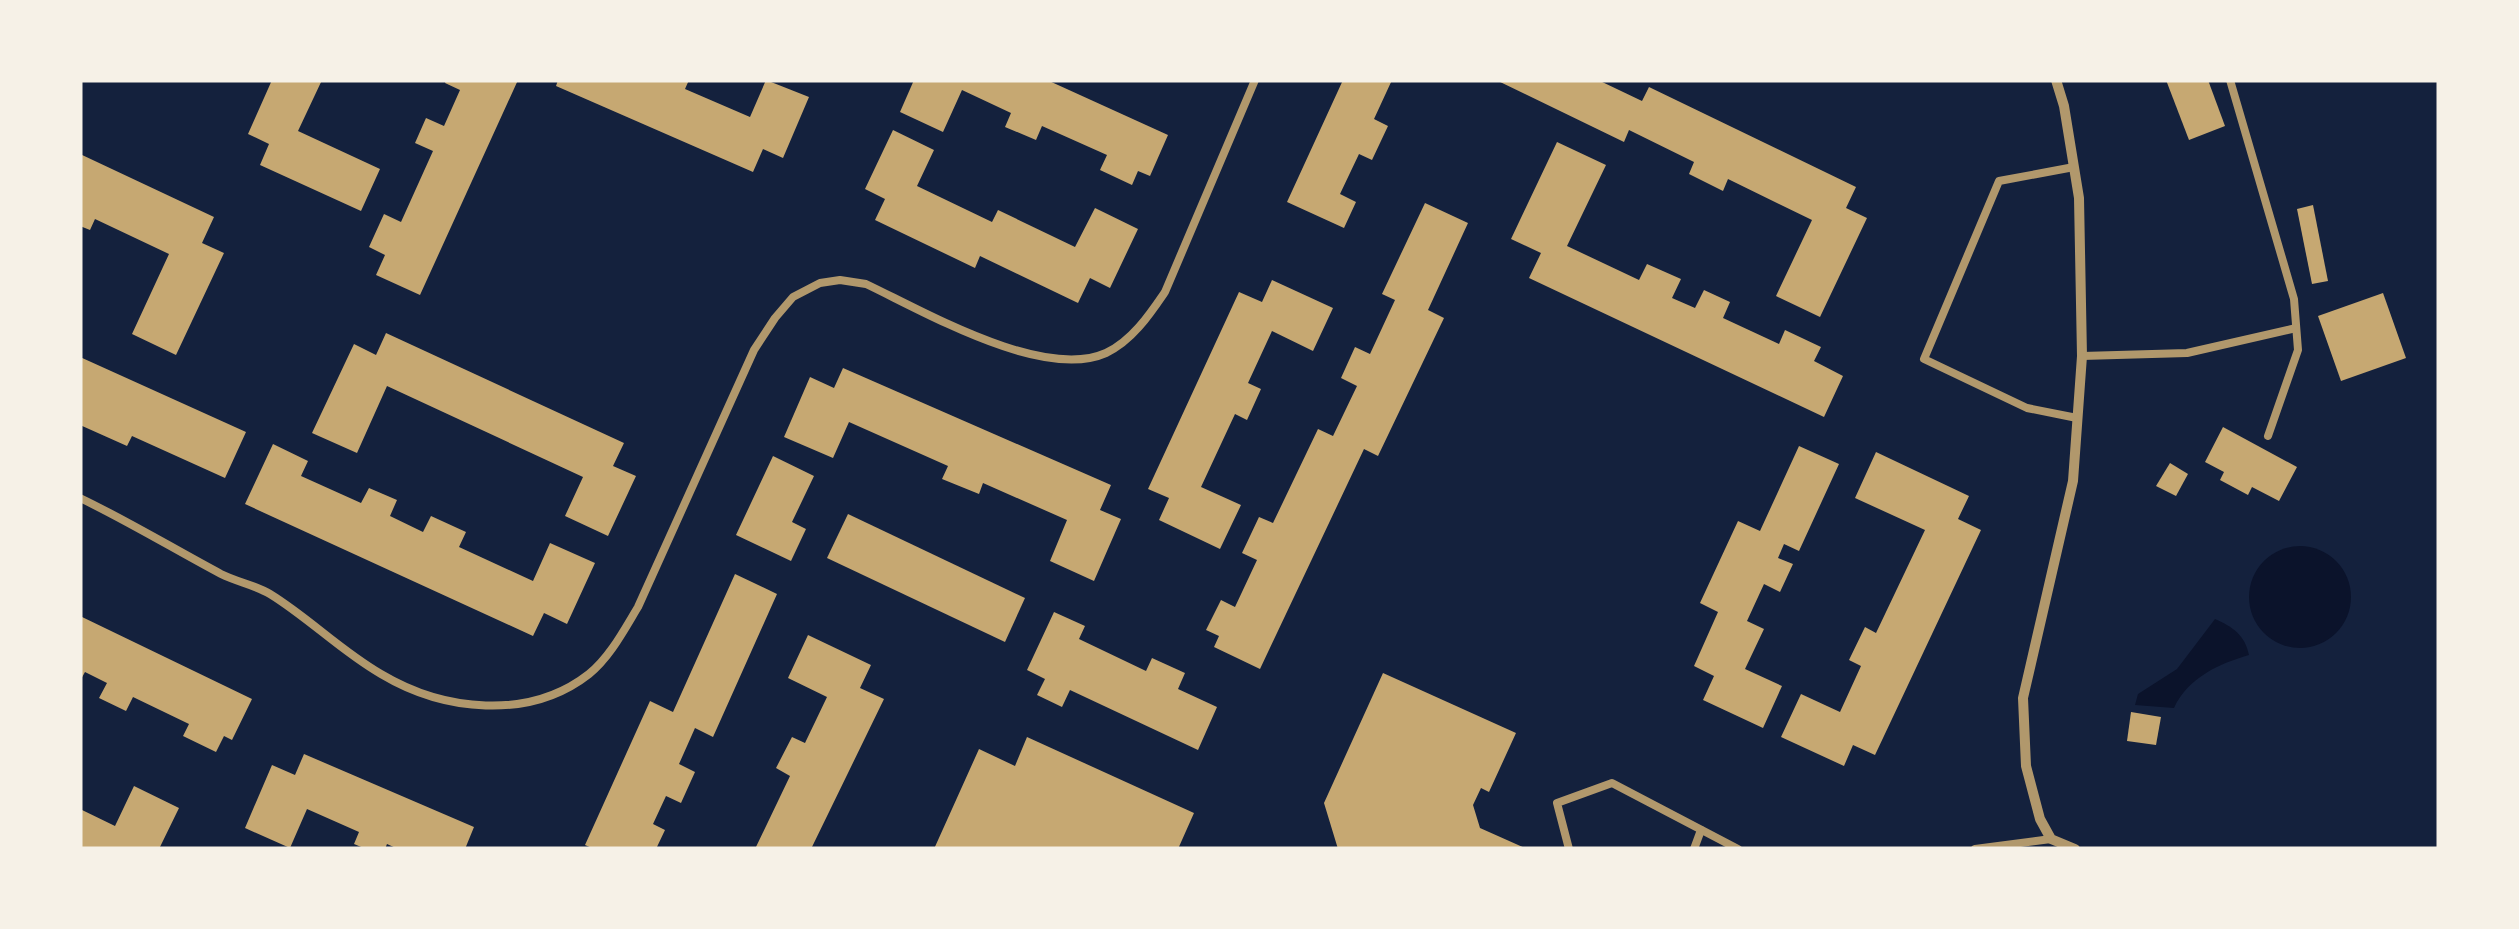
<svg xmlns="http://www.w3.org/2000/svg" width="2519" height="929" font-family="'PT Sans Narrow',sans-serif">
<rect width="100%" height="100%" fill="#14213d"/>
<g fill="#0b132b">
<circle cx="2300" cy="597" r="51"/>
<path d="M2215,619C2233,627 2245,635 2249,655C2218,664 2188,678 2174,708L2135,705L2138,694L2177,669Z"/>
</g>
<g fill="#c6a872">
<path d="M272,80H322L298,131L380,169L361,211L260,165L269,144L248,134Z"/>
<path d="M446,80H518L420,295L376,275L385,255L369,247L384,214L401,222L433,151L415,143L426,118L444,126L460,90L445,83Z"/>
<path d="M558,80H689L685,89L750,117L766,80L809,97L783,158L763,149L753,172L556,86Z"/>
<path d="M914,80H1047L1168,135L1150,176L1138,171L1132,185L1100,170L1107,155L1042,126L1036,140L1005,127L1011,113L962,90L943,132L900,112Z"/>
<path d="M1343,80H1392L1374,119L1388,126L1372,160L1359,154L1340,194L1356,202L1344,228L1287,202Z"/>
<path d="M1496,80H1598L1642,101L1649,87L1856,187L1846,208L1867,218L1820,317L1776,296L1812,220L1728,179L1723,191L1689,174L1694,162L1629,130L1624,142Z"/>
<path d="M2166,80H2208L2225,126L2189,140Z"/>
<path d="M893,130L934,150L917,186L992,222L998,210L1075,247L1095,208L1138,229L1110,288L1090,278L1078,303L980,256L975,268L875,220L885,199L865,189Z"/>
<path d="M1557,142L1606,165L1567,246L1639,280L1647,264L1681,279L1672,298L1695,308L1704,290L1730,302L1723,318L1779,344L1785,330L1821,347L1814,361L1843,376L1824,417L1529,278L1541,253L1511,239Z"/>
<path d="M80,154L214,217L202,243L224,253L176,355L132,334L169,254L95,219L90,230L80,226Z"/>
<path d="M1425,203L1468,223L1428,310L1444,318L1378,456L1364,449L1260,669L1214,647L1219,636L1206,630L1221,600L1235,607L1257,560L1242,553L1259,517L1273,523L1318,429L1333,436L1357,386L1341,378L1355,347L1370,354L1395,300L1382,294Z"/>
<path d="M2313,205L2328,281L2312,284L2297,209Z"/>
<path d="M1272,280L1333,308L1313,351L1272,331L1248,383L1261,389L1247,420L1235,414L1201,487L1241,505L1220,549L1159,520L1169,498L1148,489L1239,292L1262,302Z"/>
<path d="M2383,293L2406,358L2341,381L2318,316Z"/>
<path d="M386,333L624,443L613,466L636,476L608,536L565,516L583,477L387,386L357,453L312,433L354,344L376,355Z"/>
<path d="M80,357L246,432L225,478L132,436L127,446L80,425Z"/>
<path d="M843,368L1111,485L1100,510L1121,519L1094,581L1050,561L1067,520L983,483L979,494L942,479L948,466L849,422L833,458L784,437L810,377L834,388Z"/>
<path d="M2223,427L2297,467L2279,501L2252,487L2248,495L2220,480L2224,472L2205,462Z"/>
<path d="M273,444L308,461L301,476L361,503L369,488L397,500L390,516L423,532L431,516L466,532L459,547L533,581L550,543L595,563L567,624L544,613L533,636L245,504Z"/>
<path d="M1799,446L1839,464L1799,551L1784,544L1778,558L1793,564L1780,592L1764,584L1747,621L1764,629L1745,669L1782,686L1763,728L1703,700L1714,676L1694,666L1718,612L1700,603L1738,521L1760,531Z"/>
<path d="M1876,452L1969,496L1958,519L1981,530L1875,755L1853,745L1844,766L1781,737L1801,694L1840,712L1861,666L1849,660L1865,627L1876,633L1925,530L1855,498Z"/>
<path d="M773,456L814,476L792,522L806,529L791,561L736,535Z"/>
<path d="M2170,463L2188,474L2176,496L2156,486Z"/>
<path d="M848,514L1025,598L1005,642L827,558Z"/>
<path d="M735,574L777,594L713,737L695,728L679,764L695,772L681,803L666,796L653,824L665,830L656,849H594L585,845L650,701L673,712Z"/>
<path d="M1054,612L1085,626L1079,639L1146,671L1152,658L1185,673L1178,689L1217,707L1198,750L1070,690L1062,707L1037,695L1045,679L1027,670Z"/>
<path d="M80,616L252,699L232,740L224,736L216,752L183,736L189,724L133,697L126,711L99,698L107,683L85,672L80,681Z"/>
<path d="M808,635L871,665L860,688L884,699L811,849H755L790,776L776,768L792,737L805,743L827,697L788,678Z"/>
<path d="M1383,673L1516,733L1489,792L1481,788L1473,805L1480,828L1527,849H1338L1324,803Z"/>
<path d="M2131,712L2161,717L2156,745L2127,741Z"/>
<path d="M1027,737L1194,813L1178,849H934L979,749L1015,766Z"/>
<path d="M304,754L474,827L465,849H398L387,844L385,849H366L354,844L359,832L307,809L290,848L245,828L272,765L295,775Z"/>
<path d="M134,786L179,808L159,849H80V809L115,826Z"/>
</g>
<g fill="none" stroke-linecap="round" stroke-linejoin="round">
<g stroke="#b1986c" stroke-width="8">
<path d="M2230,80L2294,299L2298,350L2268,436"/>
<path d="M2074,167L1999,181L1924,359L2027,408L2077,418"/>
<path d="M2082,356L2187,353L2296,328"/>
<path d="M80,498C128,521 174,549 221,574C237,582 255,585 270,594C309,618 341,651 381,674C443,711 529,721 589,674C610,657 624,630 638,607L754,350L775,318L793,297L820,283L840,280L866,284C925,312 1043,381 1106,353C1132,341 1150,314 1165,292L1255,80"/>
<path d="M1569,849L1557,803L1612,783L1738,849"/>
<path d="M1694,849L1701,830"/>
<path d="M1975,849L2051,839"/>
</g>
<path stroke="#b1986c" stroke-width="10" d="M2056,80L2064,106L2079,198L2082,356L2073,481L2023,698L2026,766L2040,819L2051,839L2075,849"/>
</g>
<rect width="2519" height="929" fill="none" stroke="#f6f1e7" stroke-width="165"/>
</svg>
